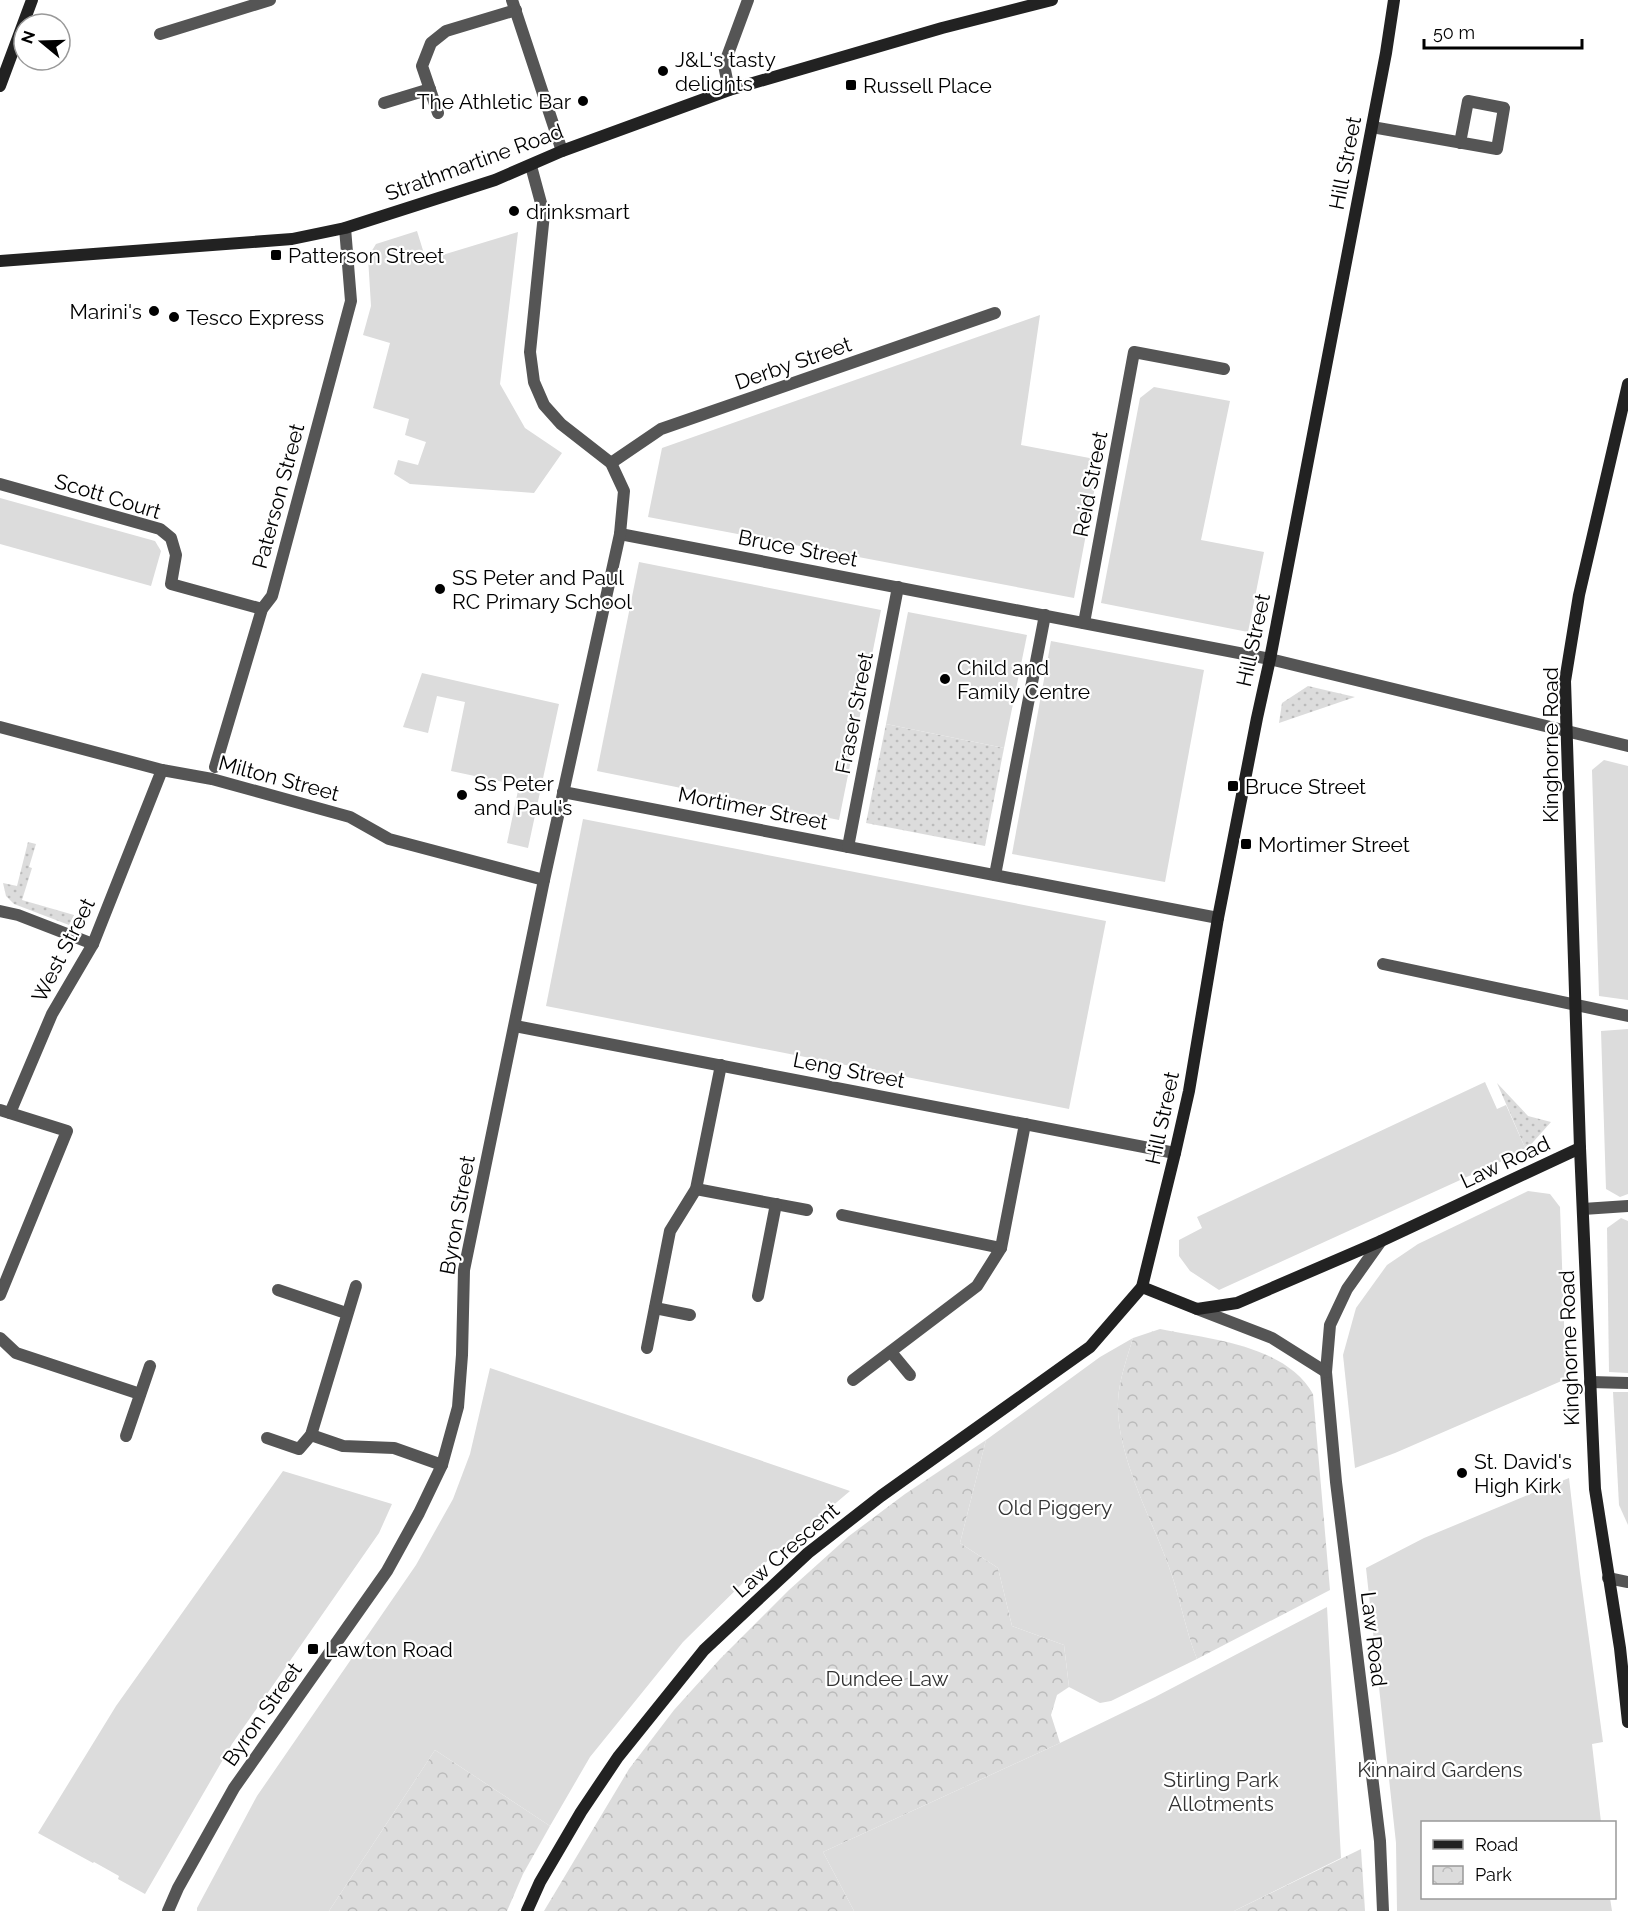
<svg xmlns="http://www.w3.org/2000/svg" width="1628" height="1911" font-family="Raleway,sans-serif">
<defs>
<pattern id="grass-dots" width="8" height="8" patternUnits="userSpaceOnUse" patternTransform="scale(1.5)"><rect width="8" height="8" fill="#dcdcdc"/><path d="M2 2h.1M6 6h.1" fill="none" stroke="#bbb" stroke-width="1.8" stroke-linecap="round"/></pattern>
<pattern id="park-crowns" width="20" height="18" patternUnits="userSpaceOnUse" patternTransform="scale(1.5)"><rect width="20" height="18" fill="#dcdcdc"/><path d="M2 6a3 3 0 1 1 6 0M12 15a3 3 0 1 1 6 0" fill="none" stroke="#bbb"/></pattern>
</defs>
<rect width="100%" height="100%" fill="#fff"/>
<g fill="url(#grass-dots)">
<path d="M1308,686L1355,697L1279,723L1282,703Z"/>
<path d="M886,724L1004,748L985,846L866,823Z"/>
<path d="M28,842L36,844L29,867L32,868L22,900L74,915L69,925L14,904L6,896L3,883L17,886Z"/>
<path d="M1497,1083L1528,1116L1551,1122L1526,1150Z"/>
</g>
<g fill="url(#park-crowns)">
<path d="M1160,1329C1210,1339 1285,1345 1313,1394L1330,1590L1197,1659C1185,1629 1180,1597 1169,1567C1151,1517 1116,1455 1118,1401C1119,1380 1127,1358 1133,1338Z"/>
<path d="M986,1440L960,1543L998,1568L1012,1626L1064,1645L1069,1687L1057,1695L1051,1715L1060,1743L823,1852L854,1911H544L629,1769L674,1710L720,1659L789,1590L849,1536L905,1494Z"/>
<path d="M435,1750L550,1826L523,1874L507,1911H329Z"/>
<path d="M1361,1849L1365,1911H1234Z"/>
</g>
<g fill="#dcdcdc">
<path d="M417,231L426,260L518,232L500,384L525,428L562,453L534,493L410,484L394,474L398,460L418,465L426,442L405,435L409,419L373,408L390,343L363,335L371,306L368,257L376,244Z"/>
<path d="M1040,315L1021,445L1100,460L1074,598L648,517L662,448Z"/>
<path d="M1154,387L1230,401L1201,540L1264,552L1248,632L1101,603L1140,398Z"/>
<path d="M0,498L155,541L161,551L151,586L0,544Z"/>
<path d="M639,562L881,610L839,820L597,771Z"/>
<path d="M908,612L1027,635L1004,748L886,724Z"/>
<path d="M1051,641L1204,670L1165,882L1012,854Z"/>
<path d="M422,673L559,704L528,848L507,843L520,781L509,778L508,783L451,771L465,702L437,696L428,733L403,727Z"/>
<path d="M1604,760L1628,766V1000L1599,996L1592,770Z"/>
<path d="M583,819L1106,921L1069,1109L546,1006Z"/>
<path d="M1628,1029V1194L1620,1197L1606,1189L1601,1031Z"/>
<path d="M1485,1082L1497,1109L1506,1105L1526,1150L1219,1290L1190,1271L1179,1256V1240L1202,1228L1197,1217Z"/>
<path d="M1528,1191L1550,1194L1560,1207L1566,1379L1395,1453L1355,1468L1343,1355L1356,1308L1387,1265L1418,1244Z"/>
<path d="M1621,1218L1628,1221V1373L1609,1372L1607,1228Z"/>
<path d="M1133,1338C1127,1358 1119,1380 1118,1401C1116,1455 1151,1517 1169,1567C1180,1597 1185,1629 1197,1659L1111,1701L1100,1703L1069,1687L1064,1645L1012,1626L998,1568L960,1543L986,1440L1100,1357Z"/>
<path d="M490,1368L850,1491L752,1574L683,1642L590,1757L550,1826L435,1750L329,1911H197V1908L257,1796L416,1565L453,1499L470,1454Z"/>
<path d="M1613,1392H1628V1525L1619,1505Z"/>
<path d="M283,1471L392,1504L379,1533L232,1744L145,1894L118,1879L119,1876L94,1862L93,1863L38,1833L116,1706Z"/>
<path d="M1569,1478L1580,1573L1603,1742L1592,1744L1601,1822H1422V1898H1610L1612,1911H1397L1396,1843L1366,1568L1424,1538Z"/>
<path d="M1327,1607L1341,1858L1234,1911H854L823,1852L1060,1743L1155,1697Z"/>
</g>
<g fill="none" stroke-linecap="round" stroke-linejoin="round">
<g stroke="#555" stroke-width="12">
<path d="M512,0L562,151"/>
<path d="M160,34L270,0"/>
<path d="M729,90L724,65L748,0"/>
<path d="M384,103L430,89"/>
<path d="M438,113L422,66L431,43L446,31L516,10"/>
<path d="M1372,127L1497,149L1504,108L1468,101L1460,143"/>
<path d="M611,463L661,429L995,313"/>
<path d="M0,484L160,529L171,538L176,555L171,584L262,609"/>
<path d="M620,534L1270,659L1628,746"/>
<path d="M1084,623L1134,352L1224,369"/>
<path d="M0,727L162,770L212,779L350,817L389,839L544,880"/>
<path d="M215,767L262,609L272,596L351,301L345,228"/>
<path d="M563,792L1218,918"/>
<path d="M848,847L898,587"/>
<path d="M995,875L1045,615"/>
<path d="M0,911L18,915L93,944"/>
<path d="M1383,964L1628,1016"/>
<path d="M515,1026L1175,1153"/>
<path d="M0,1110L67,1131L0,1295"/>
<path d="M10,1113L52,1014L93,944L162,770"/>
<path d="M696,1189L807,1210"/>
<path d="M1583,1209L1628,1206"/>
<path d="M842,1215L1001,1248"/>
<path d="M1381,1241L1347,1289L1330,1325L1326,1372L1336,1482L1380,1841L1383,1911"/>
<path d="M278,1290L346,1313"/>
<path d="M758,1296L776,1204"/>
<path d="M655,1308L690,1315"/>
<path d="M1197,1309L1272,1338L1326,1372"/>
<path d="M0,1338L16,1353L140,1394"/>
<path d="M647,1348L670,1231L696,1189L721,1065"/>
<path d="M891,1352L910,1375"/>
<path d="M853,1380L977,1286L1001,1248L1025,1124"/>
<path d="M1590,1382L1628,1383"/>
<path d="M311,1435L343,1446L394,1448L442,1465"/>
<path d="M126,1436L150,1366"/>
<path d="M267,1438L299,1449L311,1435L356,1286"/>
<path d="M1608,1578L1628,1582"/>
<path d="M168,1911L178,1888L234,1788L387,1571L419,1513L442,1465L458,1407L462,1355L464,1270L544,880L620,534L624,491L611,463L561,424L544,405L534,382L530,352L544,214L531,166"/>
</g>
<g stroke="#222" stroke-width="12">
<path d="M0,86L32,0"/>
<path d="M0,261L292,239L345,228L495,180L562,151L729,90L942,28L1052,0"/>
<path d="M1628,384L1579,595L1565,681L1580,1148L1595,1489L1620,1648L1628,1722"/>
<path d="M1142,1287L1197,1309L1237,1303L1381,1241L1580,1148"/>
<path d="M527,1911L540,1882L581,1812L618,1757L704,1650L808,1553L881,1496L1090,1347L1142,1287L1175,1153L1189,1091L1218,918L1257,718L1270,659L1386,53L1394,0"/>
</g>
</g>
<g fill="#000" stroke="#fff" stroke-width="2">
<circle cx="663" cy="71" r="6"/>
<rect x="845" y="79" width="12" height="12" rx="3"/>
<circle cx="583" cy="101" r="6"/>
<circle cx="514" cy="211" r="6"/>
<rect x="270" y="249" width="12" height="12" rx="3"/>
<circle cx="154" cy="311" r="6"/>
<circle cx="174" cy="317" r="6"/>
<circle cx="440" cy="589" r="6"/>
<circle cx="945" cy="679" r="6"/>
<rect x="1227" y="780" width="12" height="12" rx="3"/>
<circle cx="462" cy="795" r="6"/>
<rect x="1240" y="838" width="12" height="12" rx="3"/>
<circle cx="1462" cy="1473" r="6"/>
<rect x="307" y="1643" width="12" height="12" rx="3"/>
</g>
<g text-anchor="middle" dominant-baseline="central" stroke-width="4.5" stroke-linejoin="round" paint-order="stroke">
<g font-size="21" fill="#000" stroke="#fff" text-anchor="start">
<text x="675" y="59">J&amp;L's tasty<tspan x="675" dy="24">delights</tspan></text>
<text x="863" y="85">Russell Place</text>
<text x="571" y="101" text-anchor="end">The Athletic Bar</text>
<text x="526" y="211">drinksmart</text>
<text x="288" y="255">Patterson Street</text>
<text x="142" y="311" text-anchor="end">Marini's</text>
<text x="186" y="317">Tesco Express</text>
<text x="452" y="577">SS Peter and Paul<tspan x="452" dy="24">RC Primary School</tspan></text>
<text x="957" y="667">Child and<tspan x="957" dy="24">Family Centre</tspan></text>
<text x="474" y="783">Ss Peter<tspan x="474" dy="24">and Paul's</tspan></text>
<text x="1245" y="786">Bruce Street</text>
<text x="1258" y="844">Mortimer Street</text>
<text x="1474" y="1461">St. David's<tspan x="1474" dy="24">High Kirk</tspan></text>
<text x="325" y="1649">Lawton Road</text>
</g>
<g font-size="21" fill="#000" stroke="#fff">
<text transform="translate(474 162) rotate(-20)">Strathmartine Road</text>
<text transform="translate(1345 163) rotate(-79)">Hill Street</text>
<text transform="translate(793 363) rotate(-19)">Derby Street</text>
<text transform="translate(1090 484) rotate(-79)">Reid Street</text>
<text transform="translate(108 496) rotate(17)">Scott Court</text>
<text transform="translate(278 496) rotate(-75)">Paterson Street</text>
<text transform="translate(798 548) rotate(11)">Bruce Street</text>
<text transform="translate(1253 640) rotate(-78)">Hill Street</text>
<text transform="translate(854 713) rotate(-79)">Fraser Street</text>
<text transform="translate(1550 745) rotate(-90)">Kinghorne Road</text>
<text transform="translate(279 778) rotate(15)">Milton Street</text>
<text transform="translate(753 808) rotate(11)">Mortimer Street</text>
<text transform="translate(63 950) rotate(-63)">West Street</text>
<text transform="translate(849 1070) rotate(11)">Leng Street</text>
<text transform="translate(1162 1118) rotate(-78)">Hill Street</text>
<text transform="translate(1505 1162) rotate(-25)">Law Road</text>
<text transform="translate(457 1215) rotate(-80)">Byron Street</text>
<text transform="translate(1569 1348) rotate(-92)">Kinghorne Road</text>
<text transform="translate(786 1550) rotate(-41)">Law Crescent</text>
<text transform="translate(1374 1639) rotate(83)">Law Road</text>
<text transform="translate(262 1714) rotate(-55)">Byron Street</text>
</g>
<g font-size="21" fill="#333" stroke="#fff">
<text x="1055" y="1507">Old Piggery</text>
<text x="887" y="1678">Dundee Law</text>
<text x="1440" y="1769">Kinnaird Gardens</text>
<text x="1221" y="1779">Stirling Park<tspan x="1221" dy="24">Allotments</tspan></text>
</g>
</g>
<rect x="1421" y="1821" width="195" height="78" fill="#ffffff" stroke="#999999" stroke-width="1.5"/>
<rect x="1433" y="1840" width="30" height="9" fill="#222222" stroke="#999999" stroke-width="1.5"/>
<text x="1475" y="1851" font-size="18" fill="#000000">Road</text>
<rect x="1433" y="1866" width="30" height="18" fill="url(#park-crowns)" stroke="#999999" stroke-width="1.5"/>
<text x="1475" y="1881" font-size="18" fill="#000000">Park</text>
<g transform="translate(42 42) rotate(289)"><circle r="28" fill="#ffffff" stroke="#999999" stroke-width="1.5"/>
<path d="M0-4.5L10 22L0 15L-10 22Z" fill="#000000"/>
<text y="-9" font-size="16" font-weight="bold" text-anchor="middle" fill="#000000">N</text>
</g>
<path d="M1424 39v9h158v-9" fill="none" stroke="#000000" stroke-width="3"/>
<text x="1433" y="39" font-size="18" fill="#000000" stroke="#ffffff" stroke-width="4.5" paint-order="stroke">50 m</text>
</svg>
